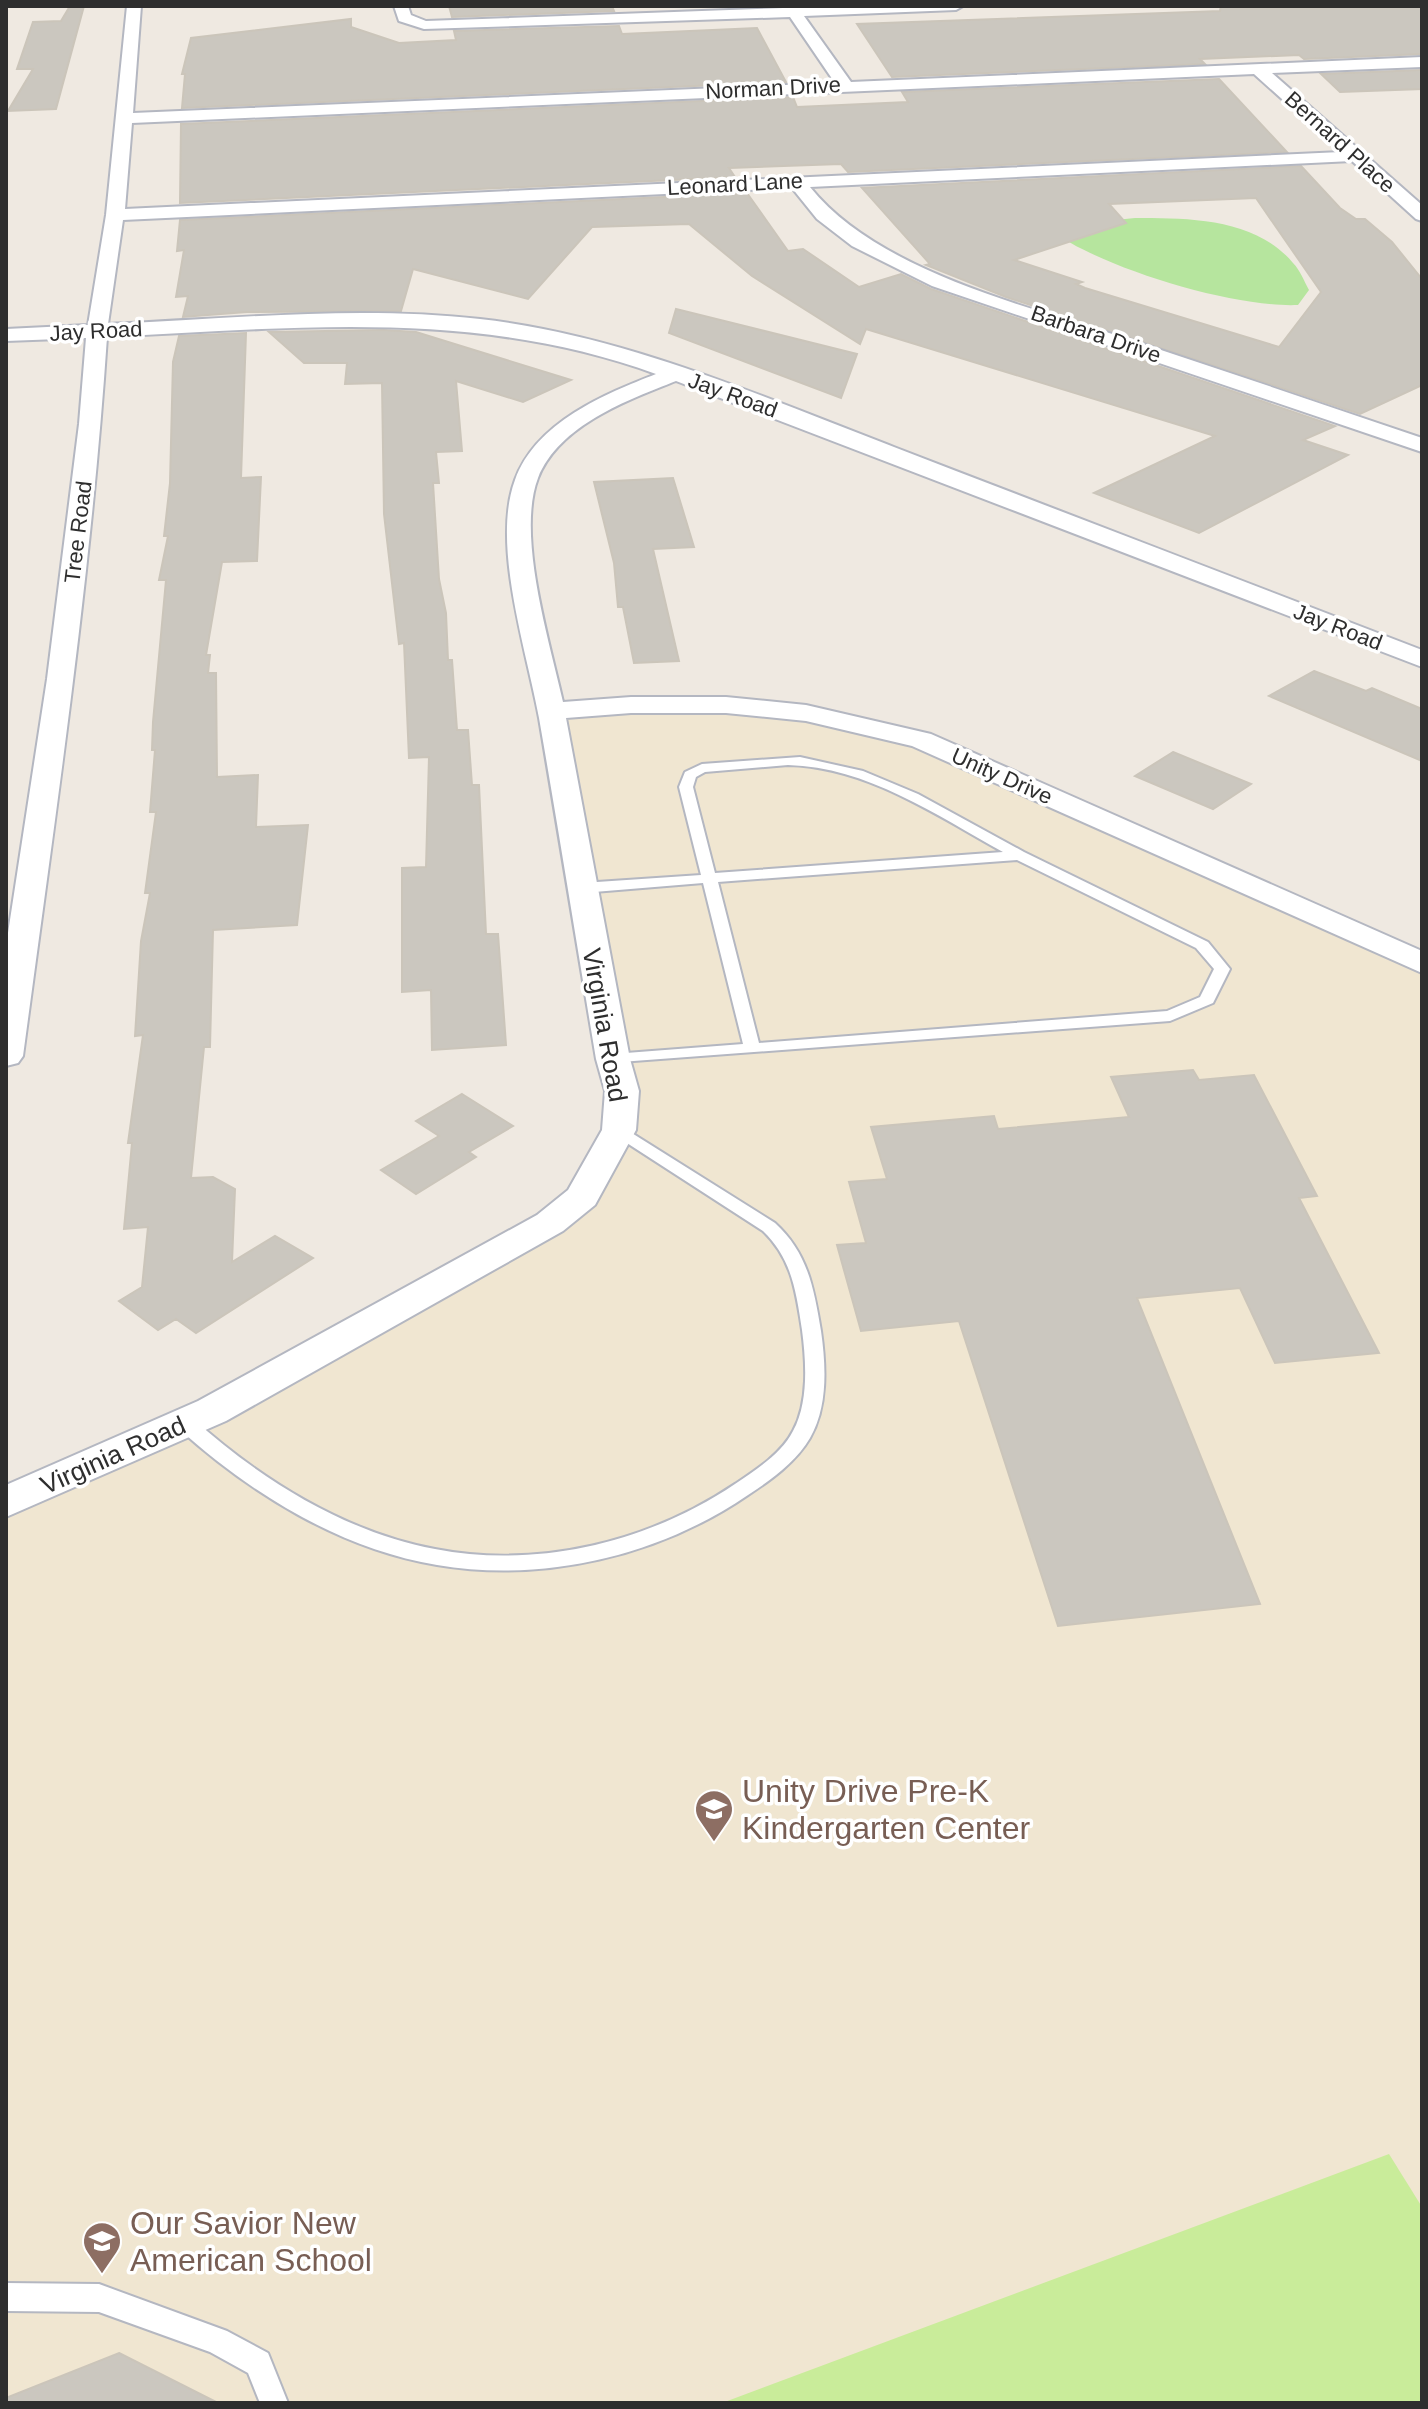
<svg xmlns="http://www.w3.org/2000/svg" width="1428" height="2409" font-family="Arial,sans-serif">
<rect width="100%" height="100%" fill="#efe9e1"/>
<path fill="#f0e6d1" d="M726,705L921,740L1422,963V2403H6V1502L550,1223L619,1130L553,711Z"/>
<path fill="#b6e59e" d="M1135,218C1188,218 1256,218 1293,263C1300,270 1304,281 1309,290L1298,305C1233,308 1102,268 1050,230L1056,226Z"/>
<path fill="#c9ec9a" d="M1389,2154L1422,2207V2403H722Z"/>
<g fill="#cbc7bf" stroke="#cbc5ba" stroke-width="2" fill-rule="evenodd">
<path d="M70,6H84L56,109L8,111L33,69H17L33,22L61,21Z"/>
<path d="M449,6H612L614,11L452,17Z"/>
<path d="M1221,6H1422V54L1304,59L1299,55L1200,59L1205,64L892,77L857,24L1220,11Z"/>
<path d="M351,19V27L399,43L456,40L454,31L619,26L622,34L757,28L786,82L182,108L185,74H182L191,38Z"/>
<path d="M1422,70V89L1340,92L1321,74Z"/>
<path d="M1219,79L1287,152L848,172L841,164L729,168L735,177L180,203L181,124L793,97L797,107L908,102L902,92Z"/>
<path d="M1301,166L1340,208L1356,219H1365L1392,242L1422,279V385L1360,414L1006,297L926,265L930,264L862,188ZM1256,198L1321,292L1279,347L1085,288L1076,284L1082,282L1014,260L1126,223L1109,204Z"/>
<path d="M747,193L788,251L803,249L859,287L901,274L931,289L1335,426L1303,440L1348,455L1199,533L1094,493L1215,436L866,329L860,344L752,276L689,224L592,227L528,299L413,269L401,311L247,312L183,317L188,296L176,297L184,250L177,251L180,220Z"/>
<path d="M676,309L857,354L841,398L669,333Z"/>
<path d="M384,330L416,332L571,380L523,402L456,381L462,451L436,452L439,483H433L439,579L446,613L448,660H452L457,730H468L472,785H479L486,934H498L506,1045L432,1050L431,990L402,992V868L426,867L429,757L409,758L404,643L399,644L384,514L382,383L345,384L347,363H304L269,332Z"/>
<path d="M246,333L241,478L261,477L257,561L222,562L206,655H210L208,673H216L217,777L258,775L256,827L308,825L297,925L213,930L210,1047H204L191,1178L213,1177L235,1189L232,1262L275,1236L313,1258L196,1333L176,1319L158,1330L119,1301L142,1287L148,1227L124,1229L132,1143H128L143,1035L135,1036L141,941L150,893H145L156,812H150L155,750H152L153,722L166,580H159L168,536H164L170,483L173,362L179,336Z"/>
<path d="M673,478L694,547L653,549L679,661L634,663L623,607H618L614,563L594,482Z"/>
<path d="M1314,671L1366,691L1372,688L1422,709V761L1269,696Z"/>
<path d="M1173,752L1251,784L1213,809L1135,776Z"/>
<path d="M1193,1070L1199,1080L1254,1075L1317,1196L1299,1198L1379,1353L1275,1363L1240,1288L1137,1298L1260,1604L1058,1626L959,1321L861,1331L837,1245L866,1243L849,1182L887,1179L871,1127L994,1116L998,1129L1129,1117L1111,1077Z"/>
<path d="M462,1094L513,1126L469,1152L476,1157L416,1194L381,1170L439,1136L416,1121Z"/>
<path d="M119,2353L218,2403H6V2398Z"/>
</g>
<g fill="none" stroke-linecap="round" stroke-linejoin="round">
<defs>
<g id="lane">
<path d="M800,757L863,771L918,794L1024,852L1208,942L1230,969L1213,1003L1170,1021L607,1063L605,1059L613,1054L743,1044L703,883L582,893L574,888L582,883L701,875L679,787L685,772L702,764ZM788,765C867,767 936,815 1003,852L715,873L693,787L696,777L705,772ZM1017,860L1196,948L1214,969L1200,997L1167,1011L759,1043L718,882Z"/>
<path d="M619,1125L775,1223C808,1253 814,1289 821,1331C826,1366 828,1407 810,1438C796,1462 771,1480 748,1495C659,1556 544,1583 437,1565C340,1549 250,1493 178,1428L175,1423L178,1418H192C260,1479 344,1532 435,1549C538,1569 649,1542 735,1484C756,1470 782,1453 793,1431C809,1402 806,1361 802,1330C796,1291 792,1259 763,1231L613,1134L610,1130L613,1126Z"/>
<path d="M6,2283L99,2284L227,2331L268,2353L288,2403H260L248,2373L210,2352L99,2312L6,2311Z"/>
</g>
<path id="street" d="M127,6H141L133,113L835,83L790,17L424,29L399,21L394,6H408L411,15L426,21L840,6H963L956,10L804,16L851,82L1422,57V67L1272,73L1422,205V221L1416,219L1352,161L810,187C879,273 1032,307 1134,341C1230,373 1326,405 1422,438V452L932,286L852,246L817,219L792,188L123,220L108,324C231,319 357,305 480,319C623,335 761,396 894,447C1070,515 1246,582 1422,650V667L676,381C628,400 559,425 538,478C516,535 550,643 563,702L631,697H726L806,705L931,734L1422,951V973L912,746L806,721L726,713H631L566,718L630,1059L639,1091L636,1130L595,1205L563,1231L226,1421L6,1517V1485L198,1401L537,1215L568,1190L602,1130L605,1091L596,1059C577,946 559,832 539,718C527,652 491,544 515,480C536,422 605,394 656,374C476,308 294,328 107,337C91,578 55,817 23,1056L18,1063L6,1066V946L47,679L79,424L86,338L6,341V329L88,325L106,215ZM1254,74L1341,152L125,209L132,123Z"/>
</defs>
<use href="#lane" stroke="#b4b7c1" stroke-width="4"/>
<use href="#street" stroke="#b4b7c1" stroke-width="4"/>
<use href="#lane" fill="#fff" fill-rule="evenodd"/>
<use href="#street" fill="#fff" fill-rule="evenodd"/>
</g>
<defs>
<symbol id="school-pin" viewBox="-11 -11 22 30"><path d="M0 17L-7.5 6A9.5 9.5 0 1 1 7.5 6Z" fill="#8d6e63" stroke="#fff"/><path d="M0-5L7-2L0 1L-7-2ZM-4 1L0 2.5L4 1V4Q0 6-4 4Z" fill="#fff"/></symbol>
</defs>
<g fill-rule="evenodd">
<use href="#school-pin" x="692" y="1787" width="44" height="60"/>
<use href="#school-pin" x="80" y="2219" width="44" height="60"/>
</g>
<g text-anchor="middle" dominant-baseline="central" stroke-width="7" stroke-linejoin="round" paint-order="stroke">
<g font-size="22" fill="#2e2e2e" stroke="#fff">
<text transform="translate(773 88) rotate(-3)">Norman Drive</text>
<text transform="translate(1340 142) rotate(42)">Bernard Place</text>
<text transform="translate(735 184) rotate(-3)">Leonard Lane</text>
<text transform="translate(96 331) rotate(-3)">Jay Road</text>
<text transform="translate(1096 334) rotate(19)">Barbara Drive</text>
<text transform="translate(733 395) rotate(20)">Jay Road</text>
<text transform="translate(78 532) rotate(-83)">Tree Road</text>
<text transform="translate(1338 627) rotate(21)">Jay Road</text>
<text transform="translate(1002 776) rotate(24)">Unity Drive</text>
</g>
<g font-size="26" fill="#2e2e2e" stroke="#fff">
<text transform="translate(605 1025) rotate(80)">Virginia Road</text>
<text transform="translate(113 1455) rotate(-24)">Virginia Road</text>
</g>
<g font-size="32" fill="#785e54" stroke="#fff" text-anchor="start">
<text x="742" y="1791">Unity Drive Pre-K<tspan x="742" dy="37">Kindergarten Center</tspan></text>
<text x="130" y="2223">Our Savior New<tspan x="130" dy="37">American School</tspan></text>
</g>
</g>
<rect width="1428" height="2409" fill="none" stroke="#2e2e2e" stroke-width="16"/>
</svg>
